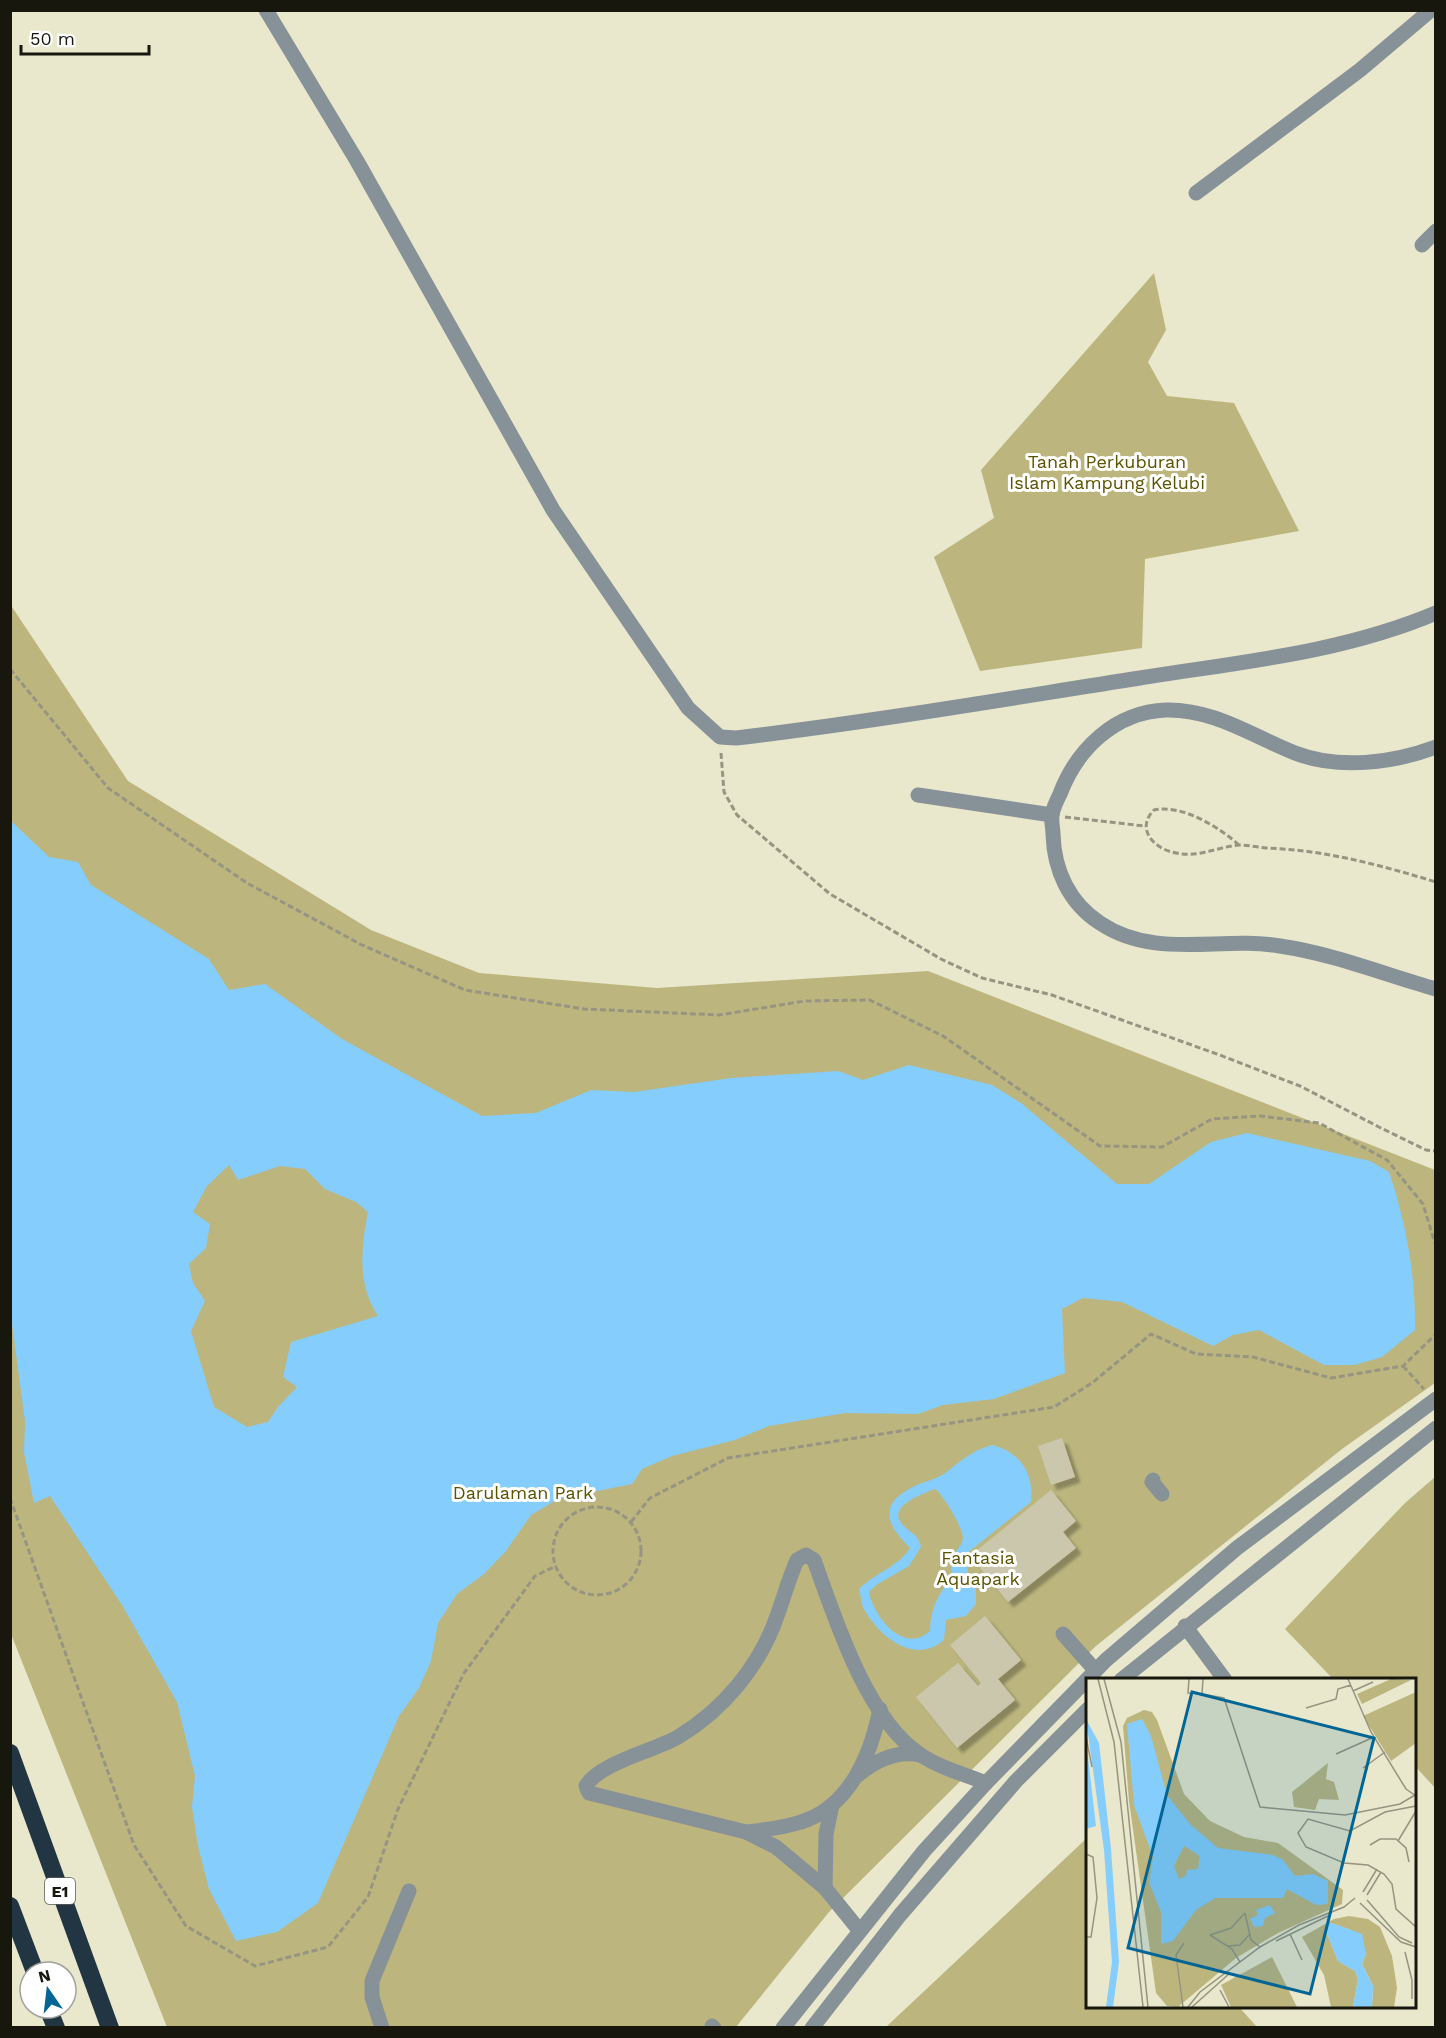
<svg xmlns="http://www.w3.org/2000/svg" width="1446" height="2038" font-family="'Work Sans',sans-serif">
<defs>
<filter id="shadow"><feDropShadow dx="5.5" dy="5.5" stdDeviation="1.5" flood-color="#0004"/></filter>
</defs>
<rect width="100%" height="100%" fill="#e9e7cc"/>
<g fill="#bcb67e">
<path d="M1154,273L1166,330L1148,362L1167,396L1234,403L1299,531L1145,559L1142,648L980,671L934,557L994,518L981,470Z"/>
<path d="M10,604L128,781L371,930L479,973L657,988L928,971L1435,1170V1383L1342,1449L1096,1646L829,1912L736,2027H167L11,1634Z"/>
<path d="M1435,1477V1788L1415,1766L1414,1680L1333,1679L1285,1629L1405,1503Z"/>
<path d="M1087,1838L1088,2006L1239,2007L1257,2027H886Z"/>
</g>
<g fill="#85cdfc" fill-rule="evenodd">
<path d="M11,821L49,857L78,862L91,885L209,959L229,990L265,984L342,1039L482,1116L536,1113L591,1090L634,1092L731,1078L838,1071L863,1080L909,1065L992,1085L1021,1103L1117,1184H1149L1211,1142L1247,1133L1370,1161L1389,1172C1406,1222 1416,1277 1415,1330L1382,1357L1355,1365H1324L1259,1330L1233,1335L1213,1346L1122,1302L1083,1298L1062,1309L1065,1373L994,1399L943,1405L918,1414L845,1413L769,1426L735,1440L672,1456L642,1469L632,1484L558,1499L531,1515L506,1551L484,1574L457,1594L438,1623L431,1661L419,1688L399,1716L318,1903L277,1932L236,1941L209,1889L198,1846L192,1807L195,1776L177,1702L122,1605L50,1496L34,1503L24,1452L25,1421L10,1309ZM229,1165L238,1180L280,1166L305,1169L325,1189L356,1202L368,1212C361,1248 357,1284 378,1316L291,1342L283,1377L297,1387L278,1407L268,1422L247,1427L214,1407L191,1331L205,1301L193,1283L189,1264L206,1248L210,1224L193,1212L207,1186Z"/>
<path d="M992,1445C1020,1452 1034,1473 1031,1502L966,1554L969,1580L976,1587V1604L966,1616L946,1620L944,1640C915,1665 881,1638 865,1611C861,1605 861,1596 859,1589C875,1573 898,1567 910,1548C889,1527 877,1507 909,1489C920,1482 933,1481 944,1474C960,1462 972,1450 992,1445ZM935,1489C943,1494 963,1528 963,1538C962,1547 955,1552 950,1557L952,1577C939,1593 930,1609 930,1631C903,1655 874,1617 869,1592L876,1585L909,1566L921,1547C919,1533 906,1532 900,1521C890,1505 925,1493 935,1489Z"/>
</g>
<g fill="#cac7ad" filter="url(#shadow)">
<path d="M1062,1438L1075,1477L1051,1485L1038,1446Z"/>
<path d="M1051,1490L1076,1521L1063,1532L1076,1548L1008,1602L970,1556Z"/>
<path d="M985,1616L1021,1660L998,1679L1015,1700L957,1748L916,1697L958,1663L978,1686L981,1683L950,1645Z"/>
</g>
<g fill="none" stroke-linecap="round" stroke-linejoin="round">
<g stroke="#979581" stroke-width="3" stroke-dasharray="6 3" stroke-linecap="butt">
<path d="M10,669L108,788L247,883L362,945L465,990L584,1009L719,1015L805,1001L870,1000L943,1036L1100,1146L1162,1147L1212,1119L1260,1116L1319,1123L1387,1160L1423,1204L1436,1247"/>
<path d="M721,753L724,792L737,815L830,894L941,959L982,978L1052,995L1217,1054L1300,1086L1379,1127L1426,1150L1436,1151"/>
<path d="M1065,817L1144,826"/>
<path d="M1239,845C1219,827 1182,804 1154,810C1135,829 1154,849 1176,853C1198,858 1217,847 1239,845C1248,845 1257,847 1266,848C1325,850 1380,865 1436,882"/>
<path d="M1403,1366L1424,1389"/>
<path d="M10,1498L134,1845L186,1926L255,1966L328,1947L368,1897L398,1809L464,1673L535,1576L556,1566"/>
<circle cx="597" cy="1551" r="44"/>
<path d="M631,1522L650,1498L728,1458L1054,1407L1092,1383L1151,1334L1196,1354L1253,1357L1331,1378L1403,1366L1436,1334"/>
</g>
<g stroke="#879198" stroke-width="15">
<path d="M266,10L357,161L553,510L688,708L720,737L736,738C871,722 1005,699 1140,678C1240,662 1341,653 1436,613"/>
<path d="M1196,193L1360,70L1431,10"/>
<path d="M1422,245L1436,231"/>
<path d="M1436,747C1393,763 1339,770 1295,753C1252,736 1214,709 1166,710C1115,712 1077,749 1060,794C1057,800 1053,808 1052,815C1051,821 1053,828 1053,834C1054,870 1069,903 1100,923C1155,960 1219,936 1280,946C1334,954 1383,974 1436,989"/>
<path d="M918,795L1052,815"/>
<path d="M1153,1480L1152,1482L1162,1494"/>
<path d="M1185,1626L1225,1680"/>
<path d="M1063,1634L1095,1670"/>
<path d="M1121,1680L1436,1428"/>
<path d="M858,1775C875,1761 897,1750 920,1755"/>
<path d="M746,1832C764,1830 783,1828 801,1822C850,1807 871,1754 880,1709"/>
<path d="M825,1888L826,1834L832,1805"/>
<path d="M859,1930L825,1888L776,1847L746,1832L589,1793L586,1786C599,1763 654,1751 678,1737C723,1710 760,1666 777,1616C784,1597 789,1578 797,1560L806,1555L814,1560C835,1618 866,1717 918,1753C937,1767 964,1774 986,1783"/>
<path d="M712,2026L714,2028"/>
<path d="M382,2028L372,1997V1981L409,1891"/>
<path d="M783,2028L924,1851L986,1783L1106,1660L1237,1548L1436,1399"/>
<path d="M812,2028L900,1915L1016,1781L1088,1709"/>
</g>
<g stroke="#213542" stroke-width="18">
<path d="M10,1753L110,2028"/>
<path d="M10,1906L35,1972"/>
<path d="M48,2008L56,2028"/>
</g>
</g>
<g text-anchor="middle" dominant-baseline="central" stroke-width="6" stroke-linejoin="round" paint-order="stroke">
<rect fill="#fff" stroke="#5d5d56" stroke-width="1.5" x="45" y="1878" width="30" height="26" rx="4.5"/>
<g font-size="16" font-weight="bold" fill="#18170e">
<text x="60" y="1891">E1</text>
</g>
<g font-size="18" fill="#5b5300" stroke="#fff">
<text x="1107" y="461">Tanah Perkuburan<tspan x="1107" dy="21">Islam Kampung Kelubi</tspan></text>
<text x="523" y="1492">Darulaman Park</text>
<text x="978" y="1557">Fantasia<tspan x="978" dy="21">Aquapark</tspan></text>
</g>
</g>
<g transform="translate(1086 1678)">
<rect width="330" height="330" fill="#e9e7cc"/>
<path d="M305,1L325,2L276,26L271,16ZM330,14V65L305,83L277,38ZM58,32L66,34L71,42L98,116L124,143L158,159L192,165L257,212L256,226L192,255L150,280L92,329L81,328L70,315L43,123L37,48L41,40ZM242,85L240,101L248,104L253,122L233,121L229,132L208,129L206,114ZM263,238L282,241L294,249L306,278L311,310L308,329H286L287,308L276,286L280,276L265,252L245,245L240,253L252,283L269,293L272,301L267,329H245L238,297L216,259L248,241ZM186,279L211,329H145L135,307Z" fill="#bcb67e"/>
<path d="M0,41L13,65L25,171L33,284L27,329H20L26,284L18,172ZM56,41L65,58L81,117L104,146L132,170L187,177L197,182L209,198L227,196L242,203V226L230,227L201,211L197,220H129L110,232L87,263L75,266V234L63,204L67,179L48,127L41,46ZM98,168L114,178L112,191L101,192L100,198L93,201L88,188ZM0,62L10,148L0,151ZM184,227L189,235L179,240L177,248L168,249L164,241L172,237L170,232ZM246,245L276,256L280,276L276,286L287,308L286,329H267L272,301L269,293L252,283L240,253L241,246Z" fill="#85cdfc" fill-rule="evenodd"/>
<path fill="none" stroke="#959480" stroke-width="1.5" d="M12,1L28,64L57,329M18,1L35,64L62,329M103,1L102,15L116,16M117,1L116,16L138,20L174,129L259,137L314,126L329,117M262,1L285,54L320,111L330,118M267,13L287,4M220,30L250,21L252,11L265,7M0,59L6,89M250,76L288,59M277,90L299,74M330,128L299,134L264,153L222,141L212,155L220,169L258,185L282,187L298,196L306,206L310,231L330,249M312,163L330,133M284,167L294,161H310L320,170L323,184M0,176L7,179L11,220L5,259H0M277,214L291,191M281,217L295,194M281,222L313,259L326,265M274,225L315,264L330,269M159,235L165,262L174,269M204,256L216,282M124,257L145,250L159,235M124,257L146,271L154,284M190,263L242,238M142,268L154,267L163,257M319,274L326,302V321M134,312L143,329M97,329L90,277L98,265M102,329L114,314L174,269L213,247L258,229L269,220M106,329L144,295"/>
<path fill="#016695" fill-opacity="0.15" stroke="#016695" stroke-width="3" d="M106,14L288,60L224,316L42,270Z"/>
<rect width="330" height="330" fill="none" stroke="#18170e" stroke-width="3"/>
</g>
<rect width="1446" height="2038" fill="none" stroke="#18170e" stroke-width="24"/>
<g transform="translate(48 1990) rotate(346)"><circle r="28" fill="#ffffff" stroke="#a3a29f" stroke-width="1.5"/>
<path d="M0-4.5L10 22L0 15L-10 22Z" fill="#016695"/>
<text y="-9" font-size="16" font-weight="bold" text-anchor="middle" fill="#18170e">N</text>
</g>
<path d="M21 45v9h128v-9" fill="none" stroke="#18170e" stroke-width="3"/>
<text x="30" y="45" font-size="18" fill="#18170e" stroke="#ffffff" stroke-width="4.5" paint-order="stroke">50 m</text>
</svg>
